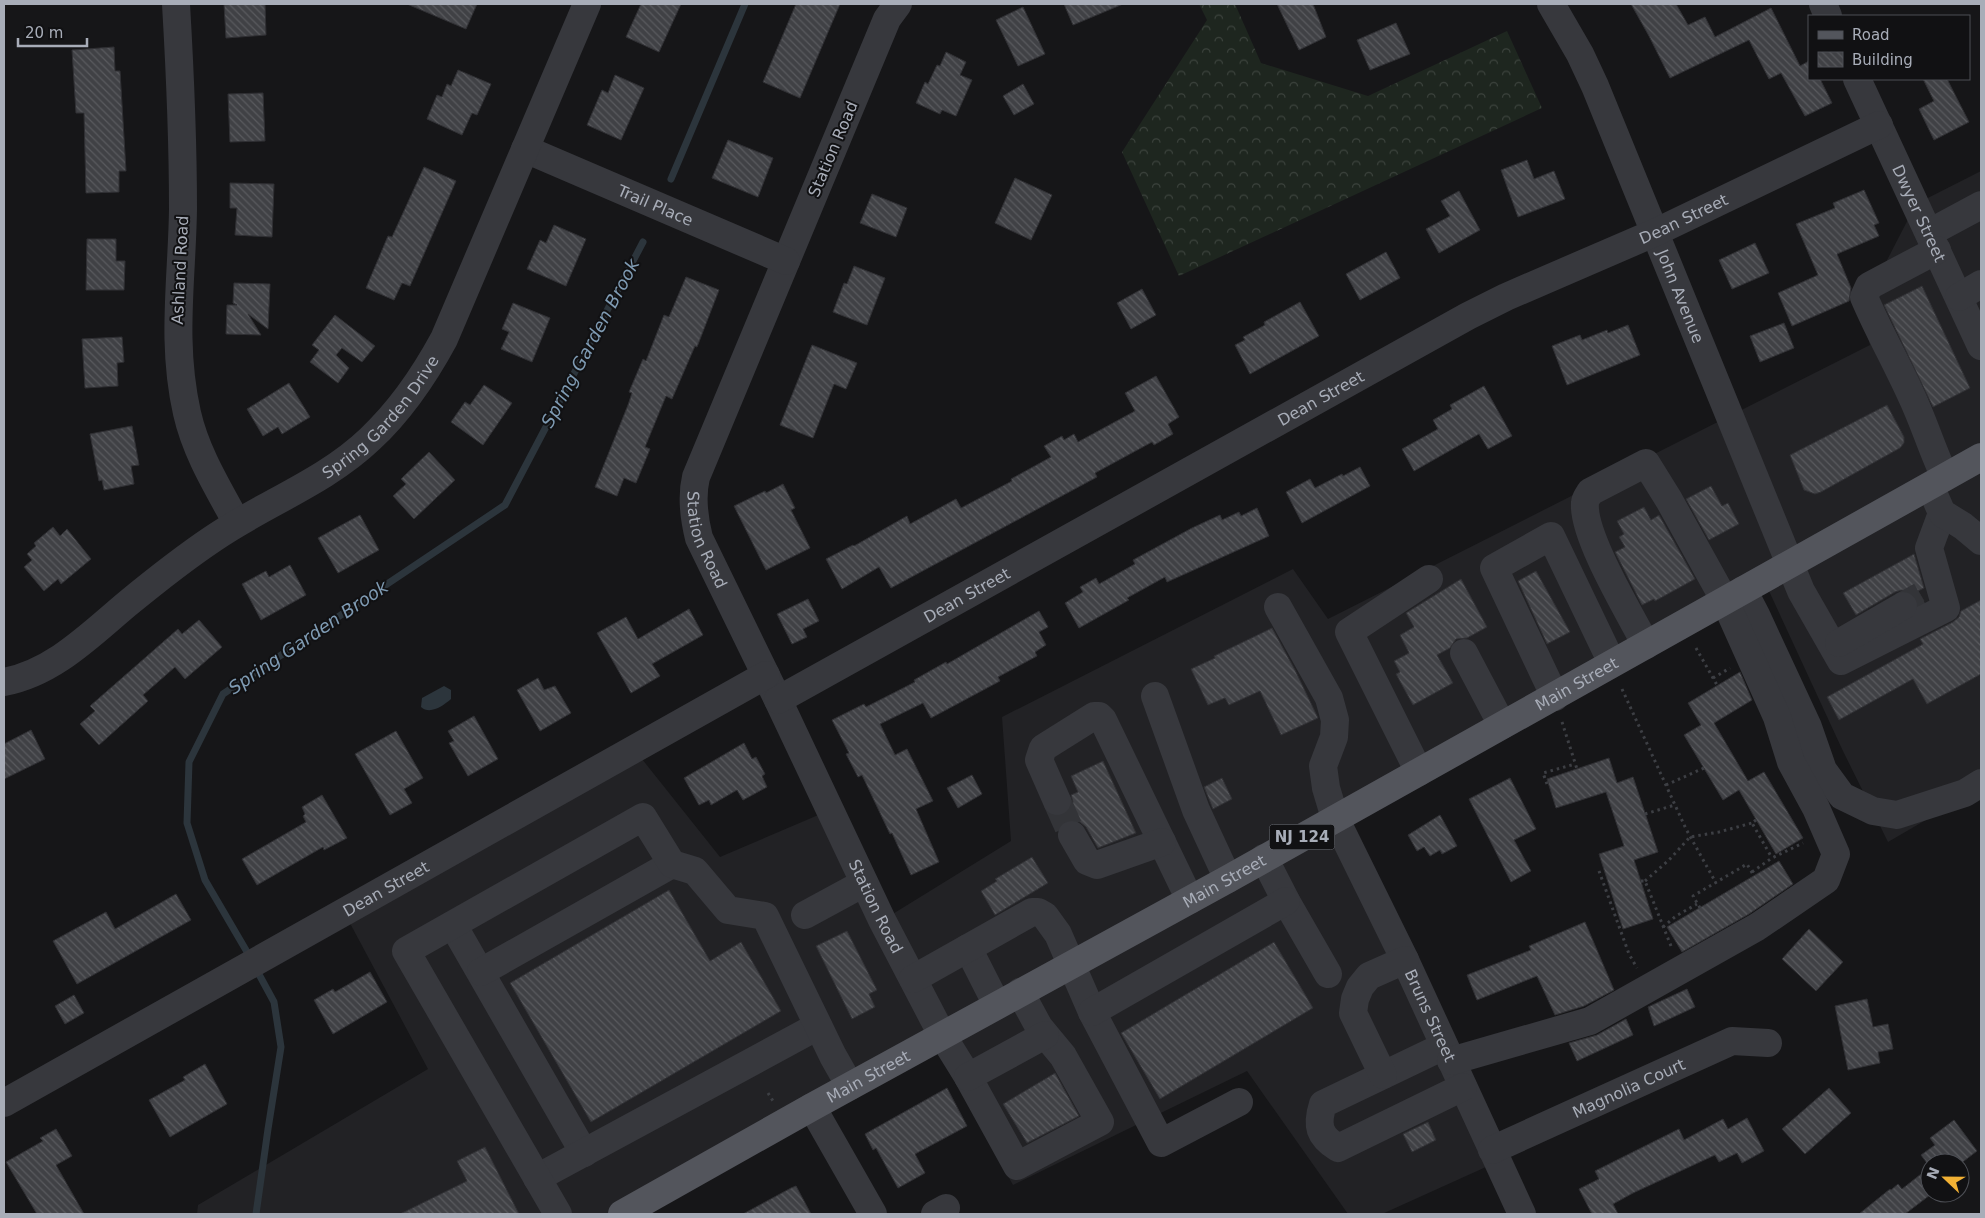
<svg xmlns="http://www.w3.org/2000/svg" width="1985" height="1218" font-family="'DejaVu Sans',sans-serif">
<defs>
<pattern id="forest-crowns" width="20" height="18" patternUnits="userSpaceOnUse" patternTransform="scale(1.25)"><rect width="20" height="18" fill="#1e261f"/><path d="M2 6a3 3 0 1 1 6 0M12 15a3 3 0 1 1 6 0" fill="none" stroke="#3c433d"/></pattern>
<pattern id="building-back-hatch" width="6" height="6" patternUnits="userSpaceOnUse" patternTransform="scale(1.25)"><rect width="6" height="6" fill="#404145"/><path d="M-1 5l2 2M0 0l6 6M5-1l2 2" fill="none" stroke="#595a5e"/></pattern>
</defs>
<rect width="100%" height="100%" fill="#161618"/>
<path fill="#222225" d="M1981,171V788L1888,842L1842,749L1763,578L1341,823L1497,1162L1382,1214H1348L1247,1071L1013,1185L933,1040L622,1214H197L198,1205L428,1069L344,912L634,749L720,857L830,810L883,920L1011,841L1002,717L1293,569L1328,619L1870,345L1854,285L1884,266L1916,204Z"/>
<path fill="url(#forest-crowns)" d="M1199,4H1235L1261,63L1368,96L1507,31L1542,108L1179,276L1122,152L1207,20Z"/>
<path fill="#2c353c" d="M444,686L451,690V699C443,706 430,715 421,707L422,698Z"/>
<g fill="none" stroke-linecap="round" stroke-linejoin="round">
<g stroke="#2c353c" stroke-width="7">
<path d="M671,179L745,4"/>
<path d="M250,957L205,880L187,823L189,762L223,694L505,505L643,242"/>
<path d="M255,967L274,1002L281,1047L268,1129L256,1214"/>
</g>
</g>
<g fill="url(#building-back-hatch)" stroke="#303034">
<path d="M224,4H265L266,35L226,38Z"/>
<path d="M407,4H477L466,29Z"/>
<path d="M641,4H681L659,52L626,37Z"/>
<path d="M796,4H840L800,98L763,82Z"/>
<path d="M1064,4H1123L1073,25Z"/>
<path d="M1277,4H1313L1326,37L1299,50Z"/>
<path d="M1631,4H1676L1688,25L1705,17L1715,37L1771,8L1800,66L1809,61V79H1820L1832,103L1805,116L1781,73L1769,79L1749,40L1670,78L1649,36Z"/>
<path d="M1023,7L1045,54L1018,66L996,20Z"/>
<path d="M1396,23L1410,54L1370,70L1357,40Z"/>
<path d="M114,47L115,71H120L126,171H119V192L86,193L84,113H76L72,50Z"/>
<path d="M946,52L966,62L960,75L972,80L956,116L942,110L940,114L916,103L925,82L928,84L937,65L940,66Z"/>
<path d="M458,70L491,84L477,115L472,113L462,135L427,119L437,95L442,97L447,84L451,86Z"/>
<path d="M615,75L644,88L621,140L587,125L602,90L608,93Z"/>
<path d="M1923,79H1947L1969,122L1934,140L1919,109L1934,101Z"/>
<path d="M1023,84L1034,104L1014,115L1003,96Z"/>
<path d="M263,93L265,141L230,142L228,94Z"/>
<path d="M728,140L773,158L758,197L712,178Z"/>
<path d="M1527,160L1534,179L1554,171L1565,199L1518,217L1501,170Z"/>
<path d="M424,167L456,181L410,286L402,283L394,300L366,288L388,236L392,237Z"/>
<path d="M1015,178L1052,195L1031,240L995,223Z"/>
<path d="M230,183L274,184L272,237L235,235L237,208H230Z"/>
<path d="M1864,190L1879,223L1874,225L1879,236L1837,254L1851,288L1849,301L1792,326L1778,293L1818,275L1796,224L1835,208L1833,203Z"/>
<path d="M1459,191L1480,230L1439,253L1426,229L1450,216L1441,201Z"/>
<path d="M872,194L907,208L896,237L860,223Z"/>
<path d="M554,225L586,239L566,286L527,269L540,240L546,243Z"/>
<path d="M87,239H116V261H125L124,290H86Z"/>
<path d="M1755,243L1769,273L1732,289L1719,260Z"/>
<path d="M1386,252L1400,278L1360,300L1346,274Z"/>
<path d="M854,266L885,278L867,325L833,312L844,283L847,284Z"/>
<path d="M686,277L719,290L697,347L695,346L672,399L666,396L645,447L650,449L636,483L624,478L617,496L595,487L628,405L632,393L629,392L643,359L646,361L664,315L669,317Z"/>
<path d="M234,283L270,284L268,329L248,314L261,335L226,334L227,305H237L233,303Z"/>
<path d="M1922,286L1970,388L1933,407L1884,305Z"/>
<path d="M1142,289L1156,315L1131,329L1117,303Z"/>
<path d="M1300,302L1319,336L1250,374L1235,345L1245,340L1243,337L1265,325L1264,322Z"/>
<path d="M513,303L550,318L532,362L501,349L509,332L502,329Z"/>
<path d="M335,315L375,346L362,362L342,348L336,355L349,368L338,383L310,362L319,350L312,345Z"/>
<path d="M1784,323L1794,348L1760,362L1750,336Z"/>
<path d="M1628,325L1640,355L1567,385L1552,346L1580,335L1582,340L1607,330L1608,333Z"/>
<path d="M122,337L124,362L117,363L118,386L85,388L82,339Z"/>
<path d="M812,345L857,363L846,389L834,384L813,438L780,425Z"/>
<path d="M1156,376L1179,417L1168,424L1173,434L1154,445L1152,442L1095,473L1097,477L891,588L879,567L842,589L826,559L853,545L854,546L907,516L910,524L956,499L961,508L1012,481L1011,479L1051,457L1044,446L1062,436L1064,440L1074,434L1078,442L1135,411L1125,393Z"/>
<path d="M289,383L310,417L282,434L278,427L263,436L247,409Z"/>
<path d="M484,385L512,403L483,445L451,422L465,402L470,405Z"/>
<path d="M1484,386L1512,436L1488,449L1479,434L1414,471L1402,449L1438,429L1433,420L1452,409L1450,405Z"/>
<path d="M1887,405L1904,437V443L1900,448L1821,492L1815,494L1804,490L1790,455Z"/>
<path d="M132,426L139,465L131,466L134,484L104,490L102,480L99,481L90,434Z"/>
<path d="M429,452L455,480L414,519L393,496L406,484L401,479Z"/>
<path d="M1360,467L1370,486L1302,523L1286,492L1310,479L1315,488L1342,474L1343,476Z"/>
<path d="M783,484L795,508L791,510L810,548L766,570L734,506L765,491L766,493Z"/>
<path d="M1711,486L1722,506L1728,503L1739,524L1709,540L1686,499Z"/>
<path d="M1644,507L1651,520L1659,515L1695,579L1655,601L1654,599L1642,605L1615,552L1625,547L1619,537L1624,534L1617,521Z"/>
<path d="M1257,508L1269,536L1167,582L1165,577L1127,598L1129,600L1079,628L1065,603L1083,592L1080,587L1096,578L1099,584L1135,564L1133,560L1192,528L1220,515L1222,520L1239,512L1241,516Z"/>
<path d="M360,515L379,550L338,573L318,538Z"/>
<path d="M53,527L60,536L67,529L91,559L61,584L58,579L44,591L24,567L32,560L27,554L36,546L34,543Z"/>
<path d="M1914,554L1924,588L1918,591L1924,601L1918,604L1916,598L1911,593L1902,590L1895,592L1856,615L1843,593Z"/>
<path d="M290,565L306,595L261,620L242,584L266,571L269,577Z"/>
<path d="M1536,571L1570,632L1547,644L1518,581Z"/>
<path d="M1461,579L1487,627L1467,638L1456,639L1450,648L1437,655L1453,683L1413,705L1396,674L1400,672L1394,661L1409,653L1400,635L1414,627L1406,613Z"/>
<path d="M808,599L819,621L803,629L807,637L792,644L777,614Z"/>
<path d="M1981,600V674L1927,704L1913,679L1839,720L1827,697L1923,644L1920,639L1953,622L1959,617L1961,611Z"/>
<path d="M689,609L703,635L652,664L660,676L631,693L597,633L626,617L638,639Z"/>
<path d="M1039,611L1048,627L1039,632L1046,645L1035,652L1037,656L998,677L1000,681L931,718L923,703L880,724L895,755L907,749L933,801L916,809L939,862L911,875L892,833L890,834L862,775L858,777L846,754L849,753L832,720L864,704L866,707L915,682L914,680L946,662L947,664Z"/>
<path d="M199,620L222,647L185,679L175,667L143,695L148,701L99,745L80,724L95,711L90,706L178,629L182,634Z"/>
<path d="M1272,628L1295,670L1318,718L1281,735L1260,691L1229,705L1225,698L1208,705L1191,669L1215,658L1214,656Z"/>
<path d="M1740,672L1752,700L1714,723L1748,781L1764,772L1803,838L1776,854L1739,790L1723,800L1684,735L1701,725L1688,703Z"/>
<path d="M538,678L544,690L555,686L571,713L540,731L517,690Z"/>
<path d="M474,716L498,759L468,776L449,743L454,741L448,731Z"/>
<path d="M31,730L45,759L4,779V744Z"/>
<path d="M396,731L423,778L404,789L412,803L390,815L355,754Z"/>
<path d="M744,743L752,759L756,757L765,774L762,776L767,787L743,800L737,790L711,805L709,800L699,805L684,778Z"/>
<path d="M1609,758L1617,783L1633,777L1658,852L1634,860L1653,919L1623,929L1599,854L1624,846L1606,792L1556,808L1547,779Z"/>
<path d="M1103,761L1136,833L1098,848L1086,827L1080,822L1072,819L1065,821L1058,828L1053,816L1063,815L1070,810L1073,802L1071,795L1078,792L1071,776Z"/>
<path d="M972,775L982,794L958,808L947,788Z"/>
<path d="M1222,778L1232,799L1213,809L1204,787Z"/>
<path d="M1510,778L1536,829L1514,840L1531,871L1511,882L1469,799Z"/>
<path d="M322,795L347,838L324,850L323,847L257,885L242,859L306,822L303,816L305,814L302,807Z"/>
<path d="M1440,815L1457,846L1442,854L1440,850L1430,856L1424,847L1417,851L1408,835Z"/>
<path d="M1032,857L1048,883L995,915L981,891L997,881L995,879Z"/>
<path d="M1779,861L1793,884L1749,914L1682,952L1667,927Z"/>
<path d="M669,890L710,961L741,942L781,1011L591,1122L510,983Z"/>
<path d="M176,894L191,920L77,984L53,941L106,912L115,929Z"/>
<path d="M1585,922L1614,990L1584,1006L1555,1015L1537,976L1477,1000L1467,975L1531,950L1529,946Z"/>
<path d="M1809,929L1843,962L1816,991L1782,959Z"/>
<path d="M847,931L877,990L869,994L875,1007L852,1019L816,946Z"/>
<path d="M1274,942L1313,1008L1160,1099L1121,1033Z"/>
<path d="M370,972L387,1002L333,1034L314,1000L333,989L335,992Z"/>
<path d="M1687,989L1695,1007L1654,1026L1648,1007Z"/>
<path d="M74,995L84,1013L65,1024L55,1006Z"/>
<path d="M1867,999L1873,1027L1888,1024L1893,1049L1878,1052L1880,1063L1848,1070L1835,1006Z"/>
<path d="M1626,1019L1633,1035L1577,1061L1569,1043L1597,1035Z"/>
<path d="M205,1064L227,1104L170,1137L149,1100L185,1080L183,1077Z"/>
<path d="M1055,1073L1079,1116L1027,1143L1003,1104Z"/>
<path d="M947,1088L967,1126L915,1154L925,1173L898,1188L876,1148L873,1150L865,1134Z"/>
<path d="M1829,1088L1851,1113L1805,1154L1782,1129Z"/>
<path d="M1747,1118L1764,1151L1742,1163L1737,1153L1719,1162L1715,1155L1633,1193L1613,1204L1618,1214H1592L1579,1189L1599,1179L1595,1171L1679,1129L1684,1140L1723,1119L1728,1129Z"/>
<path d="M1954,1120L1977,1151L1960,1164L1930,1163V1195L1905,1214H1859L1890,1189L1891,1190L1898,1184L1902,1189L1930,1167L1921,1155L1935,1145L1930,1138Z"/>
<path d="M1428,1122L1436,1140L1412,1152L1403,1134Z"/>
<path d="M56,1129L72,1156L56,1165L84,1214H37L6,1162L43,1141L40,1138Z"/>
<path d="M485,1147L519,1214H400L467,1181L457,1161Z"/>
<path d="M796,1186L811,1214H743L791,1188Z"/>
</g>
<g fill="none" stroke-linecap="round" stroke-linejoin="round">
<g stroke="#333438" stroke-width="28" stroke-dasharray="28 14" stroke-linecap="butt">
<path d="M1903,606L1921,596"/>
<path d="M1057,801L1072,835"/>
</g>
<g stroke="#3d3f44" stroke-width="3" stroke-dasharray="2.5 4" stroke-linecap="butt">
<path d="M1696,648L1717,685"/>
<path d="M1713,678L1730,668"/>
<path d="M1622,689L1686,829L1716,883"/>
<path d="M1562,722L1577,769"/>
<path d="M1547,784L1543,773L1575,764"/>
<path d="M1666,785L1704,768"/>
<path d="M1645,814L1675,805"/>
<path d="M1756,820L1752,823L1772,858"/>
<path d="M1599,871L1629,954L1637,968"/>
<path d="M1752,872L1772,858L1803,843"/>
<path d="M1641,881H1645L1671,946"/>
<path d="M1645,881L1669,860L1690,837L1719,832L1752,823"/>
<path d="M1700,908L1693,896L1747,864L1754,876"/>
<path d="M1663,927L1676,916L1697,904"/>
<path d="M768,1093L773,1101"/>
</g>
<g stroke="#37383d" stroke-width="28">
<path d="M176,4C180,72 183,140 183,209C182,280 171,342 187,413C196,453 218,488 237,523"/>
<path id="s1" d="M898,4L887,19L696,477C691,498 694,518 699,538L778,700L882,920L942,1035L968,1077L1017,1166L1100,1122L1063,1056L1039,1027L1020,992"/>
<path id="s2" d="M1551,4L1580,54L1595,86L1801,591L1841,661L1946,608L1929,548L1942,513"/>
<path d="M1823,4L1828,16"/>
<path id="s3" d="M1857,79L1981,346"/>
<path id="s4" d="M525,149L786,261"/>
<path d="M1929,233L1981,205"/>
<path d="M1937,250L1869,286L1864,297C1878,330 1896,362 1911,395C1924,422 1932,450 1945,477"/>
<path d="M1959,297L1981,284"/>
<path d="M1935,497L1942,513L1963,526L1981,541"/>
<path d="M1743,590L1756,615L1808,727L1823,770L1842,796L1873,811L1897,815L1965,793L1981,783"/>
<path id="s5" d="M1278,607L1329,698L1335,720L1334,737L1323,766L1326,788L1335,818L1405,960L1522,1214"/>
<path d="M1839,643L1903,606"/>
<path d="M1464,653L1502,725"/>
<path id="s6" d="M4,682C53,673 90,635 127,604C155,581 184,558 214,538C265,503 325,482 370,439C401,410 424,376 444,339L587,4"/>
<path d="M1155,696L1196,810L1228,879"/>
<path d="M1555,697L1494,568L1551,536L1612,663"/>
<path id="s7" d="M778,700L1468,316L1506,297L1654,233L1879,125"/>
<path d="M1419,772L1349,632L1429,579"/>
<path d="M1057,801L1039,760L1043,748L1094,716H1099L1103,720L1190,900"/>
<path d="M1072,835L1087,861L1097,865L1162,842"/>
<path d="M1264,858L1286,901L1328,974"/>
<path d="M805,915L864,883"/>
<path d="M453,925L584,1153"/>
<path d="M968,948L997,1005"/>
<path d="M481,972L672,864"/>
<path d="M913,979L1032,912H1038L1045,916L1058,934L1092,1012L1161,1143L1239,1102"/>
<path d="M1092,1012L1286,901"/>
<path d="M1444,1046L1323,1104C1316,1126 1319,1136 1338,1148L1463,1087"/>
<path d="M1451,1061L1590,1021L1757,927L1826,880L1836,854L1816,808L1791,762L1777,717L1725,601L1669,500L1646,463L1590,492C1588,496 1585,499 1585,503C1582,535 1630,614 1646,645"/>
<path d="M1383,1075L1353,1013L1355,999L1360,987L1369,976L1405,960"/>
<path d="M968,1077L1045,1035"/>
<path id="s8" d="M4,1103L766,675"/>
<path d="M812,1107L873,1214"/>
<path id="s9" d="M1492,1150L1732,1041L1768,1043"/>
<path d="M537,1178L818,1026"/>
<path d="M558,1214L406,951L643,817L672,864L695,871L728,910L765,916L833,1056L850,1086"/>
<path d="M935,1214L946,1208"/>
</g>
<path stroke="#53555c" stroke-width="28" id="s10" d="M622,1214L812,1107L1228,879L1981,457"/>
</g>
<g text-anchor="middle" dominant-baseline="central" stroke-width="4" stroke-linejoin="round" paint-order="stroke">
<rect fill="#111113" stroke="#7b7e86" stroke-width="1" x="1269.5" y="824.5" width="65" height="25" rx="4"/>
<g font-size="15" font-weight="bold" fill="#a8adb8">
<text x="1302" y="837">NJ 124</text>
</g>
<g font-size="16" fill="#a8adb8" stroke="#111113">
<text transform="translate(833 149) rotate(-67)">Station Road</text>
<text stroke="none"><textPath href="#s4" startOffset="142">Trail Place</textPath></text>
<text stroke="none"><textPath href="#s3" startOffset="148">Dwyer Street</textPath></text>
<text stroke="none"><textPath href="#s7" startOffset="1026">Dean Street</textPath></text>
<text transform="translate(180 270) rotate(-87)">Ashland Road</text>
<text stroke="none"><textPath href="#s2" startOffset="320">John Avenue</textPath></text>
<text stroke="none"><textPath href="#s7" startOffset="621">Dean Street</textPath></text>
<text stroke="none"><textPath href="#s6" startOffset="465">Spring Garden Drive</textPath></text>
<text stroke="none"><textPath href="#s1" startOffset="580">Station Road</textPath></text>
<text stroke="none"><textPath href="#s7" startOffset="216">Dean Street</textPath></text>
<text stroke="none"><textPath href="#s10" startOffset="1092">Main Street</textPath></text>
<text stroke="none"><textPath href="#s10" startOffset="688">Main Street</textPath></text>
<text stroke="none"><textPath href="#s8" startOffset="438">Dean Street</textPath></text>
<text stroke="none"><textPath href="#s1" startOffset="985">Station Road</textPath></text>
<text stroke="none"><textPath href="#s5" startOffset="448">Bruns Street</textPath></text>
<text stroke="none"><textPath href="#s10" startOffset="282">Main Street</textPath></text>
<text stroke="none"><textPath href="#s9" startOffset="150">Magnolia Court</textPath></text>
</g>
<g font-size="18" font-style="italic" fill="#7f9bb3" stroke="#111113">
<text transform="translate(590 343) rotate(-62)">Spring Garden Brook</text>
<text transform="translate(308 637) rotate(-34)">Spring Garden Brook</text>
</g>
</g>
<rect width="1985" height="1218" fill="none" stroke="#a8adb8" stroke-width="10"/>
<rect x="1808" y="15" width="162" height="65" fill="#111113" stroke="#4d4f55"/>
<rect x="1818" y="31" width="25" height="8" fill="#53555c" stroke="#4d4f55"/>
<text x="1852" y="40" font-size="15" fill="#a8adb8">Road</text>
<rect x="1818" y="52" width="25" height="15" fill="url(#building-back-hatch)" stroke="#4d4f55"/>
<text x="1852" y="65" font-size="15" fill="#a8adb8">Building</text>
<g transform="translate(1945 1178) rotate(292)"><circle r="24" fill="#111113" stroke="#4d4f55"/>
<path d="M0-4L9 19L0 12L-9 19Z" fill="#f2b134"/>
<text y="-8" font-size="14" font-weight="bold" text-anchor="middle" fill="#a8adb8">N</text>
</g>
<path d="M18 38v8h69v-8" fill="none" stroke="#a8adb8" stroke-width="2.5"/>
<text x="25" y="38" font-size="15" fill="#a8adb8" stroke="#111113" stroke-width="4" paint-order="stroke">20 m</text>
</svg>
